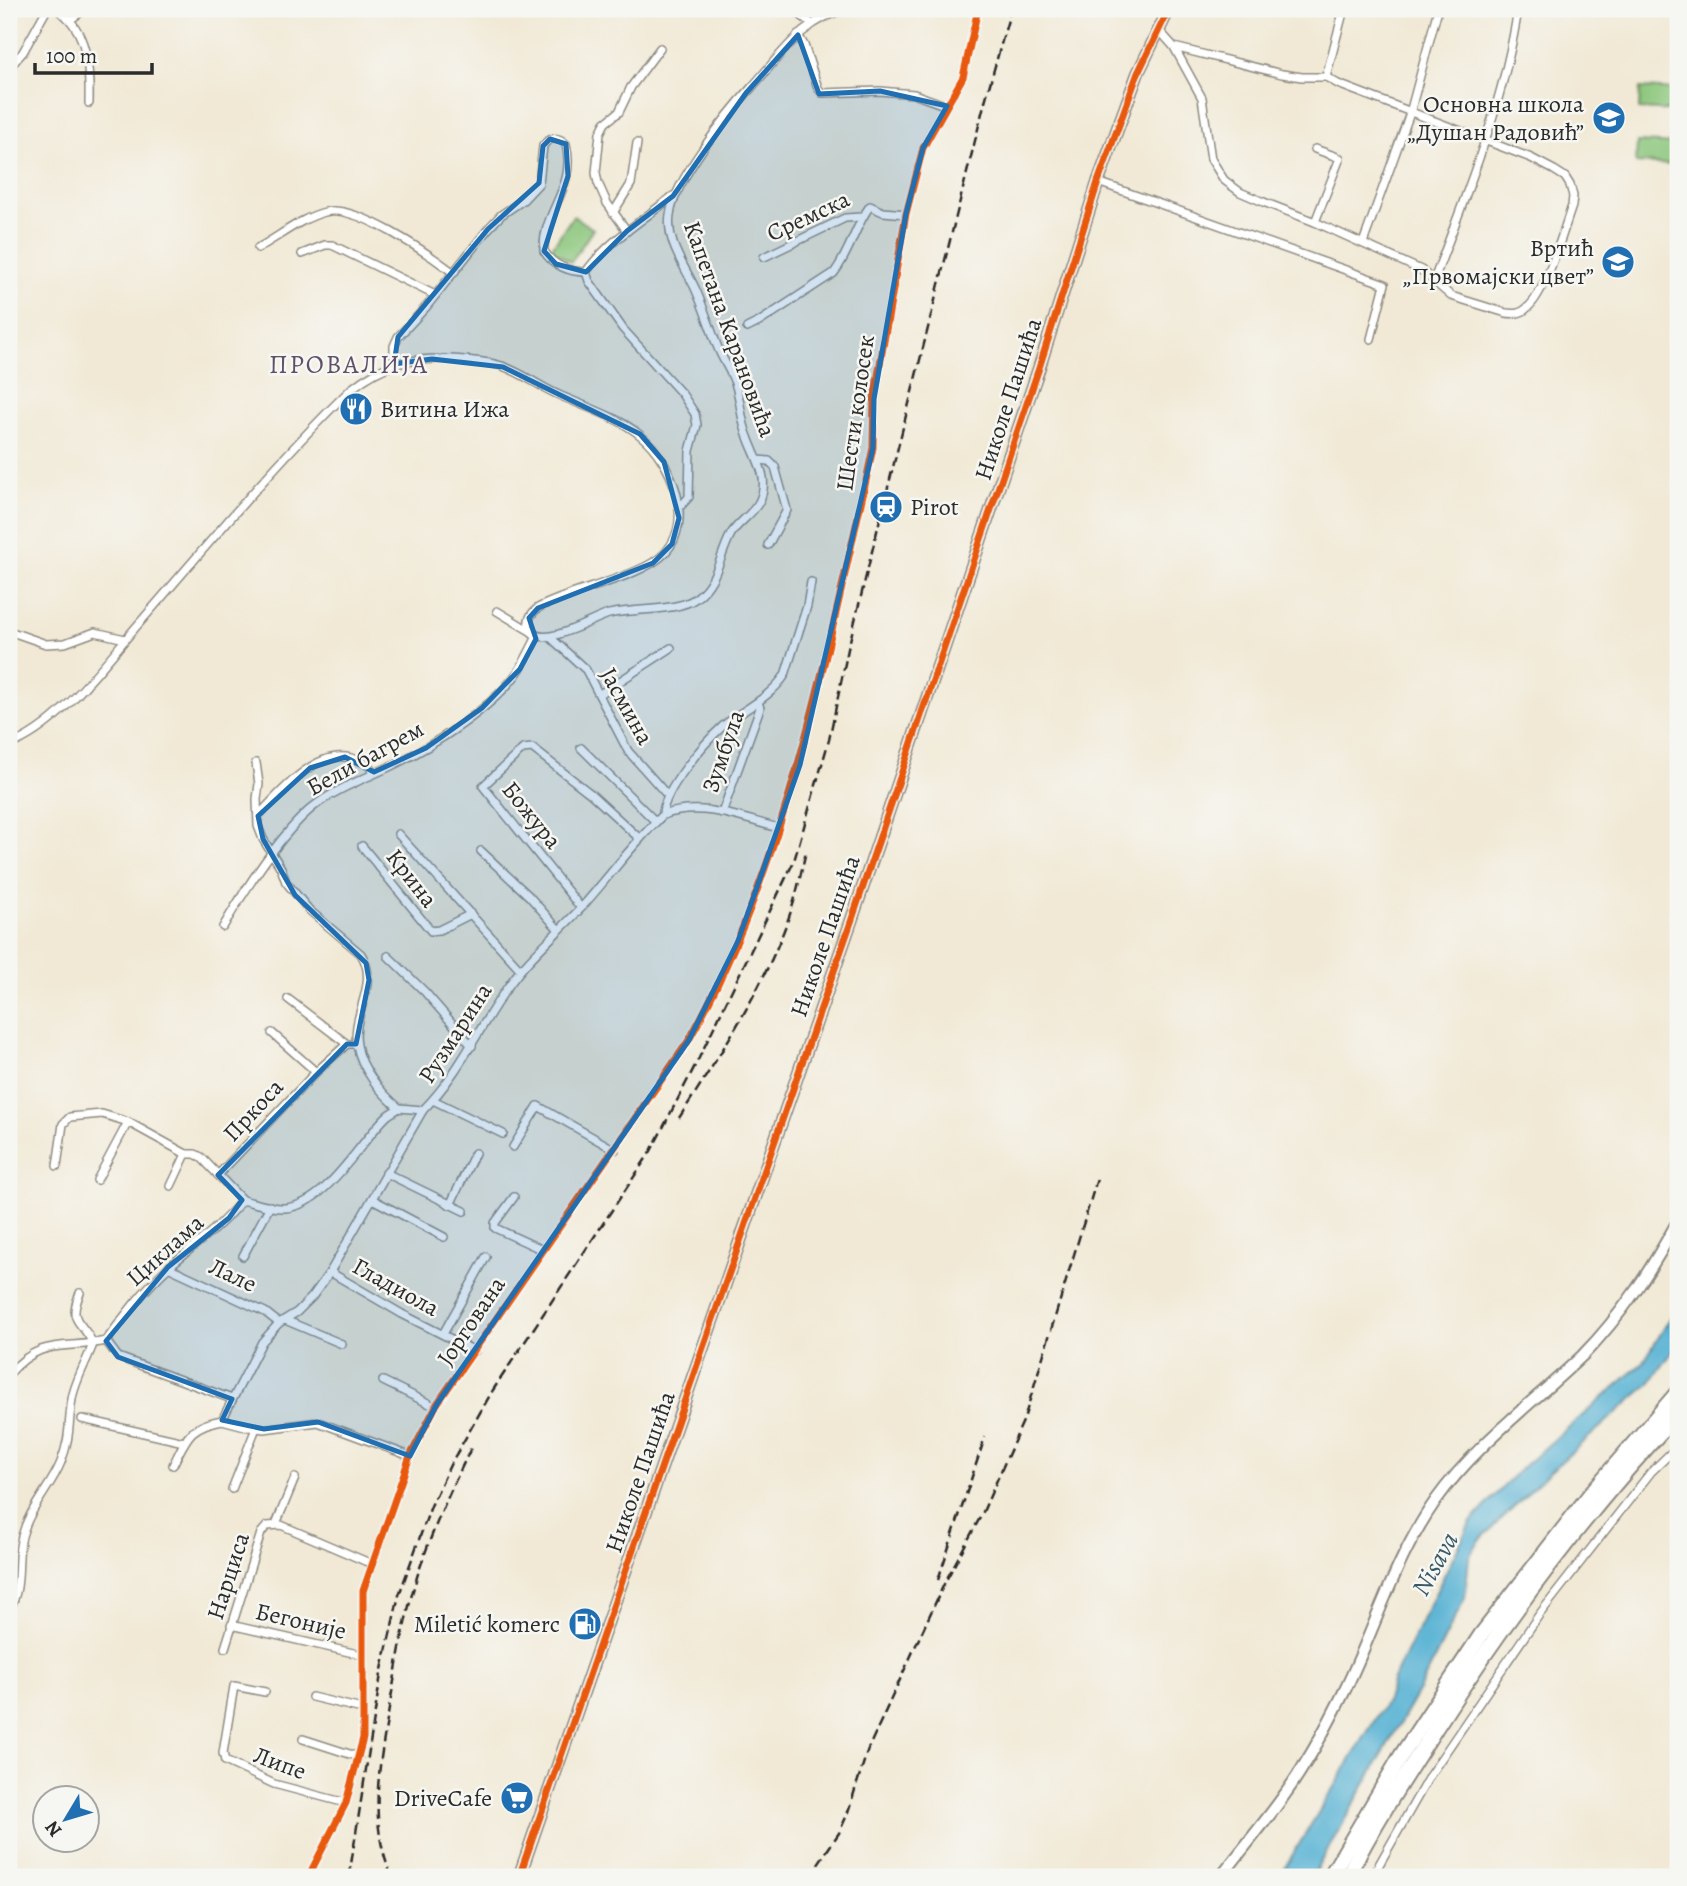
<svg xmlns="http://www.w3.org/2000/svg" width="1687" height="1886" font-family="Alegreya,serif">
<rect width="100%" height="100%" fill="#f6f6f2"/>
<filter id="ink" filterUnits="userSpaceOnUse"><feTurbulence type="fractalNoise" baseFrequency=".0143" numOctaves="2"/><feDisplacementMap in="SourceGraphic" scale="14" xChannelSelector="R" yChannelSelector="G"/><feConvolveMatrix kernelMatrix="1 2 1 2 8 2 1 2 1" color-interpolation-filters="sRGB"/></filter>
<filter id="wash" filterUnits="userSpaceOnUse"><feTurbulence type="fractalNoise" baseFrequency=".00686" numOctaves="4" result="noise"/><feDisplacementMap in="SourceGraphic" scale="28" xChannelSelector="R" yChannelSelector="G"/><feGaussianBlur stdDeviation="1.57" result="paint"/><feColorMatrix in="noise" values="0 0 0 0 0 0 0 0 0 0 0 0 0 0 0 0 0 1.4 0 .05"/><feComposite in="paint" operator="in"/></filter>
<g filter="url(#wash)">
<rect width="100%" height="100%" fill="#f1e9d5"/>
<g fill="#8bc67b" stroke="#5b7853" stroke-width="2">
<path d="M1640,88L1678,90V111L1639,109Z"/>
<path d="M1637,142L1678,144V165L1636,163Z"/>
<path d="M573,216L593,229L571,262L551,249Z"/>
</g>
<path fill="#54b1d3" stroke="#406e7f" stroke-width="2" d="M1678,1305V1344L1650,1383L1546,1475L1479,1541L1469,1557L1465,1598L1420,1688L1312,1877H1279L1387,1700L1393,1679L1470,1523L1517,1472L1643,1363Z"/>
</g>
<g filter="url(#ink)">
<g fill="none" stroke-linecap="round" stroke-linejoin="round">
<defs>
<g id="minor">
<path d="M56,9C88,27 90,70 89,103"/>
<path d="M793,9L812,24"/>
<path d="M70,20L85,9"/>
<path d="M1158,29L1174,47L1282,74L1302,77H1326L1338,84L1531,158L1554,170L1565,177L1570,185L1573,196L1572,206C1563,231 1546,293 1527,308C1521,314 1514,314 1506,313L1451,296L1421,270L1315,222L1261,201L1240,192L1224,180L1211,159L1202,98L1174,47"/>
<path d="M798,35L804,45L818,88L822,93L880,91L914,94L947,106"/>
<path d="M9,68L23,52L47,9"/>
<path d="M1326,77L1344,9"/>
<path d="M1315,149L1340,158L1315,222"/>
<path d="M1098,182L1385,284L1371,339"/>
<path d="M673,196C643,220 608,241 586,272L589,281L623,329L682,394L695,414L697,425L690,451L689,497L679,508"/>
<path d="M613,213L631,184L637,143"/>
<path d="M627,231L607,203L598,183L596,173L600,133L605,123L619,112L631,87L660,48"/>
<path d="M1363,243L1410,113L1438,9"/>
<path d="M258,248C280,236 301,218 325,212C355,203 429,254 454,273"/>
<path d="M302,254L325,245H332L435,295"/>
<path d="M764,257L845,218L861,217"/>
<path d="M1434,280C1467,191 1504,103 1518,9"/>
<path d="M747,328L759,322L834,273C850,252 855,226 870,206L883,212L906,214"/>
<path d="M394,364V346L398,337L427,306L488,229L501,215L523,200L539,183L543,146C549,137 558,136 566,144C577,189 542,211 544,251C553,266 570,272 586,272"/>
<path d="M758,460L769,461L775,467L787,510L768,545"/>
<path d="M497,611L532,632"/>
<path d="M9,631L46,644L65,643L95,632L125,639"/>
<path d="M550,637L586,670L628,751L668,796"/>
<path d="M600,694L671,648"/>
<path d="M9,745C60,727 107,659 143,619C211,541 277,461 351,389C384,363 408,358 450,359C467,360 485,361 502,366C523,373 540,387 559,395C586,407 618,417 640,435C671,460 696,519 665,553C643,577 570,590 538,608C533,612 527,618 529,626C536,654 593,618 609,614C634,608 678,612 696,598C718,582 719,556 731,534C738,522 752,515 759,502C771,478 756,460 748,437C741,421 741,403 736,386C732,372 723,361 718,348C710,328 704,308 695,288C684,265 666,242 670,215C674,181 728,113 752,87C780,56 805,17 848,9"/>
<path d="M581,748L656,822"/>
<path d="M256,763L259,784L257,799L258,826L263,839L281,868L286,882L309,910L361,954C380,983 351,1014 357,1045C361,1069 381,1093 399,1108"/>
<path d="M722,813L760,708L758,702"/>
<path d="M663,815C662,792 705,742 723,726C744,709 770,698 785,675L807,606L811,582"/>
<path d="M258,816C280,793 315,749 351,758C361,761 368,763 374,772"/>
<path d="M398,834L520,969"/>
<path d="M362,846L431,931L439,930L471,914"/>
<path d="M481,851L529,896L559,930"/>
<path d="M581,908L483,786L523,749L532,748L591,794L640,839"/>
<path d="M223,927C244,891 281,833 313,807C335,789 367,778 393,765C433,746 495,707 520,669C526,658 532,647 537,636"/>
<path d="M388,956L425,992L472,1046"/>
<path d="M288,999L347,1044"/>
<path d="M272,1033L316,1072"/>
<path d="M433,1100L503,1134"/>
<path d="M513,1147L538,1106L615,1150"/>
<path d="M57,1166L63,1124L70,1117L102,1114L128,1122"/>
<path d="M386,1173L464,1211"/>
<path d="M218,1175L316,1072L347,1044H356"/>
<path d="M97,1180L128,1122L186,1154H195L201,1157L242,1200"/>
<path d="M171,1186L186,1154"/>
<path d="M514,1197L495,1223V1228L543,1250"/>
<path d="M372,1199L444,1237"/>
<path d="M450,1205L475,1153"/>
<path d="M243,1256L270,1206"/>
<path d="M168,1267L265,1312L279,1323"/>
<path d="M330,1272L402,1314L475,1351"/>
<path d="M285,1320L342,1344"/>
<path d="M443,1334L486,1257"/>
<path d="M106,1341L118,1357L232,1399"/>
<path d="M9,1374C42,1336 64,1350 106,1341C125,1315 145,1288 170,1266C195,1244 221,1227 242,1200C255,1203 272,1209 285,1208C327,1205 360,1141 388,1115L399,1108L423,1110C458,1075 477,1031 505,991C526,959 556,935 581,908C609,877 633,843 663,815C702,801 741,818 778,828"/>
<path d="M383,1381L436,1407"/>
<path d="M82,1419L184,1442"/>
<path d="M222,1420L249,1427L264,1429L318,1422L410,1456"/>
<path d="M173,1465C187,1437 189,1426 222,1420L262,1342L279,1323L297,1312L312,1297L330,1272L423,1110"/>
<path d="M232,1489L256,1428"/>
<path d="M276,1524L295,1478"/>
<path d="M9,1610C25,1582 13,1557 25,1527C33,1504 52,1485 61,1462C71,1436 68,1424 72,1399C75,1381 87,1361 93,1344C82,1319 67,1324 80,1293"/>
<path d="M231,1625L362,1655"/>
<path d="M225,1648L261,1533L267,1526L281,1525L372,1564"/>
<path d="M265,1692L234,1686L223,1753L225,1761L274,1784L346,1803"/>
<path d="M312,1697L362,1709"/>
<path d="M303,1739L359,1757"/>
<path d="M308,1877L346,1803L363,1738V1591L410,1456L437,1404L689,1040C784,869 821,677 864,490L873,448L874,399L906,214L923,148L963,77L978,9"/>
<path d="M1372,1877L1430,1775L1539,1615L1651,1472L1678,1446"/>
</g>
<g id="secondary">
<path d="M519,1877L852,919L1039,368L1098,182L1138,73L1169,9"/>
<path d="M1221,1877C1249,1840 1282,1803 1306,1762C1320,1740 1332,1716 1344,1692C1375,1629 1395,1558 1436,1500C1476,1444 1533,1403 1583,1355C1622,1315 1651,1270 1678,1221"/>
</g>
<g id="motorway">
<path d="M1330,1877L1401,1756L1481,1635L1592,1492L1678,1392"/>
<path d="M1347,1877C1374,1824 1405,1776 1437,1726C1508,1615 1588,1509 1678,1413"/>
</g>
</defs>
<use href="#minor" stroke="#8e8a80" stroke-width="10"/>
<use href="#secondary" stroke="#8e8a80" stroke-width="14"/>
<use href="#motorway" stroke="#8e8a80" stroke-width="18"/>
<use href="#minor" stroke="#fff" stroke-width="7"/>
<use href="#secondary" stroke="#fff" stroke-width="10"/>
<use href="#motorway" stroke="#fff" stroke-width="14"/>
<g stroke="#2b2b2b" stroke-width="2.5" stroke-dasharray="10 5" stroke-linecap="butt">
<path d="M679,1118C721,1053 764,988 790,914C797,894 801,872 806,851"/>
<path d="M938,1580L985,1437"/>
<path d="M349,1877L381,1674L393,1621L399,1595L431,1506L450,1465L493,1390L651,1151L699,1058L794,861L829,740L848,649L879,523L984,105L1011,9"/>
<path d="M392,1877C368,1823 379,1766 389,1709C396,1671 402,1632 412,1594C426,1543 449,1493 472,1446"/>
<path d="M809,1877L839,1833L847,1815L868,1749L945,1582L982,1514L1024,1419L1097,1179"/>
</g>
<defs>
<g id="cycleway">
<path d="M308,1877L346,1803L363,1738V1591L410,1456L437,1404L689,1040C784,869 821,677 864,490L873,448L874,399L906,214L923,148L963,77L978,9"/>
<path d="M519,1877L852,919L1039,368L1098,182L1138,73L1169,9"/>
</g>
</defs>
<use href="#cycleway" stroke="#f6f6f2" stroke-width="11"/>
<use href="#cycleway" stroke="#e8590c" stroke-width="7"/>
</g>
</g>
<path fill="#1f6fb2" fill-opacity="0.2" stroke="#1f6fb2" stroke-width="5" stroke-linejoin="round" d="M798,35L819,94L880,91L947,106L923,148L906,214L874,399L873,448L800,765L738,941L689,1040L437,1404L410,1456L318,1422L264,1429L222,1420L232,1399L118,1357L106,1341L168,1267L229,1218L242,1200L218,1175L347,1044H356L369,980L366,963L295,895L263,839L258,816L310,768L345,757L374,772L426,748L482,708L520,669L536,639L529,618L538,608L653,563L672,544L679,518L664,462L640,434L503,367L432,359L394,364L398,337L488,229L539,183L543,146L550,139L566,144L568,176L544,251L556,264L586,272L627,231L673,196L746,93Z"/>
<defs>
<symbol id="school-disc" viewBox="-11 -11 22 22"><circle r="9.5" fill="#1f6fb2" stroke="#f6f6f2"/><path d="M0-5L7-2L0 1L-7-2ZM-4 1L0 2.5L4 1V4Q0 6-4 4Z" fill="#fff"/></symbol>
<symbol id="restaurant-disc" viewBox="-11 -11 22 22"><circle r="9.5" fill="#1f6fb2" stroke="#f6f6f2"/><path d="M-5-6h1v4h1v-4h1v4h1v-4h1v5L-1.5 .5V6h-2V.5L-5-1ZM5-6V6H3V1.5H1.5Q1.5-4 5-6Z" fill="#fff"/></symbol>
<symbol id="station-disc" viewBox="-11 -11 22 22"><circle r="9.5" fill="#1f6fb2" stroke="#f6f6f2"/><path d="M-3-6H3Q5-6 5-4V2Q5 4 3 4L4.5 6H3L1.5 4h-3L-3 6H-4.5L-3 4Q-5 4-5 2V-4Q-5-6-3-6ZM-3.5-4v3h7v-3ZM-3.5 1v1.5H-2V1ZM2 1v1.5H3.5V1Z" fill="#fff"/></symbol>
<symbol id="fuel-disc" viewBox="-11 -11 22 22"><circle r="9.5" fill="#1f6fb2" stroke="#f6f6f2"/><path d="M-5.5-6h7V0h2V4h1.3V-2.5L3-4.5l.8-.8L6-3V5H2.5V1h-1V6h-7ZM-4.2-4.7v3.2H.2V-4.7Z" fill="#fff"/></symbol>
<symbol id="supermarket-disc" viewBox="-11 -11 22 22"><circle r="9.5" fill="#1f6fb2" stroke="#f6f6f2"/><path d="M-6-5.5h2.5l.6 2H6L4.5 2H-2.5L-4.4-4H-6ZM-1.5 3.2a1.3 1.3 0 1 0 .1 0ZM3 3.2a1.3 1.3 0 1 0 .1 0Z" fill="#fff"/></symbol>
</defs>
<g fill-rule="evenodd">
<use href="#school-disc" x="1590" y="99" width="38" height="38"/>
<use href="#school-disc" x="1599" y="243" width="38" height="38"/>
<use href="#restaurant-disc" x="337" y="390" width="38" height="38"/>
<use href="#station-disc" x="867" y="488" width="38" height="38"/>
<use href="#fuel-disc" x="566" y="1605" width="38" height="38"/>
<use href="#supermarket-disc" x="498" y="1779" width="38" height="38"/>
</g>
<g text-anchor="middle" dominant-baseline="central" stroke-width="5" stroke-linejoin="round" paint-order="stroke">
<g font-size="24" fill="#2b2b2b" stroke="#f6f6f2" text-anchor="end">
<text x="1584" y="104">Основна школа<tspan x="1584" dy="28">„Душан Радовић”</tspan></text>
<text x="1594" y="248">Вртић<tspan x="1594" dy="28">„Првомајски цвет”</tspan></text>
<text x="380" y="409" text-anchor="start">Витина Ижа</text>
<text x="910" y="507" text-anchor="start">Pirot</text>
<text x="560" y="1624">Miletić komerc</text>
<text x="492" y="1798">DriveCafe</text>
</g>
<g font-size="24" fill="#2b2b2b" stroke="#f6f6f2">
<text transform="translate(808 216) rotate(-25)">Сремска</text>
<text transform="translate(730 329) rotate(70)">Капетана Карановића</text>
<text transform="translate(1008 399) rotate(-72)">Николе Пашића</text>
<text transform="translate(855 413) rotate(-82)">Шести колосек</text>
<text transform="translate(627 706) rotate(61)">Јасмина</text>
<text transform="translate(723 751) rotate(-71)">Зумбула</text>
<text transform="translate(365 758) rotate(-29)">Бели багрем</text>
<text transform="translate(532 815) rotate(51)">Божура</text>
<text transform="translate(412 878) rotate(52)">Крина</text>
<text transform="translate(825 936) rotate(-71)">Николе Пашића</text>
<text transform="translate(455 1033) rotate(-57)">Рузмарина</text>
<text transform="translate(253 1110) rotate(-47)">Пркоса</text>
<text transform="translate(165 1250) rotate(-42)">Циклама</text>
<text transform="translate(233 1275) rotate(25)">Лале</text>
<text transform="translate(396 1287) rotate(29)">Гладиола</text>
<text transform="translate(471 1321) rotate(-56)">Јоргована</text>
<text transform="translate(640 1472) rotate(-71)">Николе Пашића</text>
<text transform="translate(228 1576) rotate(-72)">Нарциса</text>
<text transform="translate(301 1621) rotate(13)">Бегоније</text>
<text transform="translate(280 1763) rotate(20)">Липе</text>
</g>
<g font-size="26" letter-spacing="2" fill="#615168" stroke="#f6f6f2">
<text x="349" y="364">ПРОВАЛИЈА</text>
</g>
<g font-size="26" font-style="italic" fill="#395a66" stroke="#f6f6f2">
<text transform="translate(1435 1564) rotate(-61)">Nisava</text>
</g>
</g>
<rect width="1687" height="1886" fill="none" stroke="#f6f6f2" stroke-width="35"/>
<g transform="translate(66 1819) rotate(232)"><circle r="33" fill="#f6f6f2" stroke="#a5a5a2" stroke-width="2"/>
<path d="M0-5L12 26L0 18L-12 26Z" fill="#1f6fb2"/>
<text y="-10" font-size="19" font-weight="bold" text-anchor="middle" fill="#2b2b2b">N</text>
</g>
<path d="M35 63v10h117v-10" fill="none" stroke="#2b2b2b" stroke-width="3.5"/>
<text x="46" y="63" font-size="21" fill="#2b2b2b" stroke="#f6f6f2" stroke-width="5" paint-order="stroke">100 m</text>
</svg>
